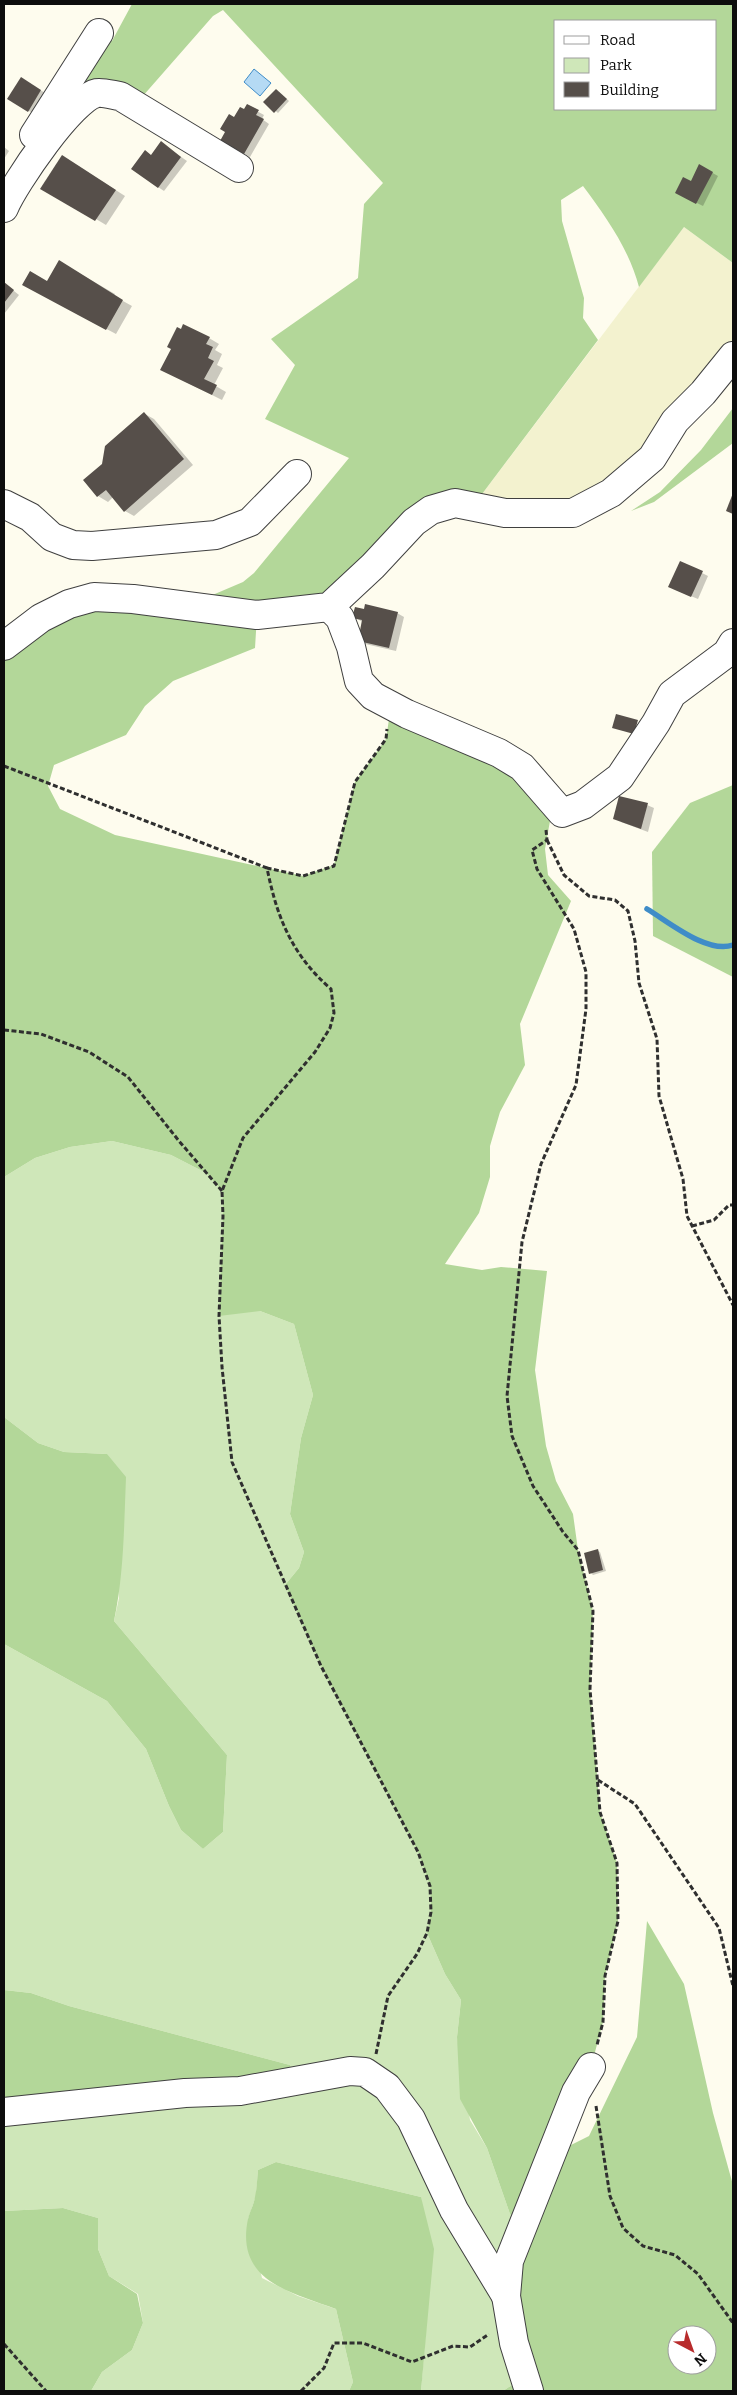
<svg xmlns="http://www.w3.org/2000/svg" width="737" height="2395" font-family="Bitter,serif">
<rect width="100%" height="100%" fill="#fefcee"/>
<path fill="#f3f2cf" d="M684,227L733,263V356L703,393L573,513L479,498Z"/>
<path fill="#cfe7b9" d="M112,1141L171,1155L206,1173L222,1191L223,1216L260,1311L294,1324L313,1395L301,1438L290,1514L304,1552L299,1568L285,1585L321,1666L418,1852L430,1886L431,1912L427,1933L445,1974L461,2000L457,2037L470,2120L487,2148L510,2214L522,2228L524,2377L503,2391H421L427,2317L421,2197L276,2162L258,2170L256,2196L248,2219L262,2278L298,2296L336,2309L353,2382L349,2391H91L102,2372L132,2350L143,2323L138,2294L109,2276L98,2249V2218L63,2208L4,2211V2112L298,2081L290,2065L69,2006L31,1993L4,1990V1644L107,1701L146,1749L169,1806L181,1830L203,1849L223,1832L227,1755L114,1621L119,1598L107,1454L64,1452L38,1443L4,1417V1177L35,1158L70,1147Z"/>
<g fill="#b3d799" fill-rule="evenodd">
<path d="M132,4H733V263L684,227L639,287C629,249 606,217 583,186L561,200L562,221L584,298L583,318L598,340L479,498L455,503L349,590L257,615L255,648L173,681L145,706L126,735L54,765L48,786L60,809L115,835L303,876L334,865L355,782L386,739L391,706L463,737L553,804L545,849L548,875L571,901L520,1024L525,1065L500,1112L490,1146V1177L479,1213L445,1264L482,1270L501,1267L547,1271L535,1370L546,1446L556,1481L573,1514L578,1550L593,1611L590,1689L600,1812L617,1863L618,1921L605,1976L603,2022L591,2067L551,2155L589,2136L637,2037L647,1921L684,1984L713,2113L733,2185V2391H503L524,2377L514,2343L522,2228L510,2214L487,2148L460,2099L457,2037L461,2000L445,1974L427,1933L431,1912L430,1886L418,1852L321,1666L285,1585L299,1568L304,1552L290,1514L301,1438L313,1395L294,1324L260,1311L219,1316L223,1216L222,1191L206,1173L171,1155L112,1141L70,1147L35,1158L4,1177V646L69,604L189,605L243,582L254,573L349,458L265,419L295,365L271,339L358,278L364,204L383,183L223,10L213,16L135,105L97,93L52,134L99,33L112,41ZM556,21H716V109H556ZM677,2335H707V2365H677Z"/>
<path d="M733,408V443L654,502L631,511L660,492L701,450Z"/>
<path d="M733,785V977L653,936L652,852L690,803Z"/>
<path d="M4,1417L38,1443L64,1452L107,1454L126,1477C124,1525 124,1574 114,1621L227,1755L223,1832L203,1849L181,1830L169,1806L146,1749L107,1701L4,1644Z"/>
<path d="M4,1990L31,1993L69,2006L290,2065L298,2081L4,2112Z"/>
<path d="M276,2162L421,2197L434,2249L421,2391H349L353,2382L336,2309C290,2292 235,2281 248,2219C250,2211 254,2204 255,2197C257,2188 257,2179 258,2170Z"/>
<path d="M63,2208L98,2218V2249L109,2276L137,2294L143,2323L132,2350L102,2372L91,2391H4V2211Z"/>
</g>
<path fill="#b5daf4" stroke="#3f8cc8" d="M254,69L271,83L260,96L244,82Z"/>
<g fill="#0003">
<path d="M21,79L47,94L34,114L9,99Z"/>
<path d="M279,92L289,101L278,113L265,102Z"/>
<path d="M248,106L264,115L262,119L269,124L250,157L222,141L235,119L245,111Z"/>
<path d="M4,147L9,151L4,159Z"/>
<path d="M167,147L187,161L164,191L158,187L152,155Z"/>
<path d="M72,162L125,196L106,225L81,210Z"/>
<path d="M700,166L718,176L703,206L683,196Z"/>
<path d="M60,262L115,294L114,296L132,306L116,334L33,290L48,283Z"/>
<path d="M4,283L19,295L4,314Z"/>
<path d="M209,338L219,344L215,350L222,354L217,365L223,368L214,385L226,392L222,400L172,375Z"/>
<path d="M145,414L154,419L193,465L134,516L125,511L113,497L108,502L98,496L103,464Z"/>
<path d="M702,573L708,576L698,599L676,590Z"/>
<path d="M397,613L404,617L396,651L365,644L359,640L363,622L353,617Z"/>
<path d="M647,805L654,808L648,832L621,822Z"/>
<path d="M598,1551L600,1552L606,1571L593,1575L591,1573Z"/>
</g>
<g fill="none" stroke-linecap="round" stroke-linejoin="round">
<path stroke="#3f8cc8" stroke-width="5.5" d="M647,909C669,922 707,954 733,945"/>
</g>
<g fill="#564f4a">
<path d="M21,77L41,90L28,112L7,99Z"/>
<path d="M276,89L287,99L274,113L263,102Z"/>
<path d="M247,104L259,110L256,115L264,119L244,154L220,141L225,132L220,129L229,114L234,117L240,107L244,109Z"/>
<path d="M161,141L181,157L158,188L131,169L145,150L151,155Z"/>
<path d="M62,155L116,190L95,221L40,189Z"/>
<path d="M699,164L713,172L696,204L675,193L683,177L691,181Z"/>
<path d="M59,260L123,300L106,330L22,285L30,271L47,281Z"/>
<path d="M4,282L14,290L4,303Z"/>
<path d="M183,324L210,337L206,344L213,347L208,358L214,361L204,379L217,385L212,395L160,370L171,349L167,347L177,327L181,329Z"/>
<path d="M144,412L184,459L124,512L106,490L97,497L83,480L102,464L105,446Z"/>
<path d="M733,493V514L726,511Z"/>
<path d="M680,561L703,571L691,597L668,587Z"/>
<path d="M365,604L398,612L389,648L358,641L362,620L352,618L355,607L364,609Z"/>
<path d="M616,714L638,720L634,734L612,728Z"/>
<path d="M619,796L648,803L641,829L613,819Z"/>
<path d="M598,1549L603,1570L589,1574L584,1553Z"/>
</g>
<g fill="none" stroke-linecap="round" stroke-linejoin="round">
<defs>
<g id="minor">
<path d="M34,135L99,33"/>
<path d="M4,208C14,184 72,98 97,93C103,92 113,95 120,96L239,168"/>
<path d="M4,504L30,517L52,537L73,545L92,546L216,535L250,522L297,474"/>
<path d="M329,607L340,618L351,647L359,681L373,696L407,714L499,753L522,767L562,813L583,805L620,777L656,723L672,694L727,653L733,643"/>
<path d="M4,646L41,618L69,604L94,597L133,599L257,615L329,607L373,566L414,522L431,510L455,503L505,513H573L611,493L652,458L675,421L703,393L733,356"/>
<path d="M4,2112L185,2093L240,2091L350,2071L365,2072L387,2087L411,2119L454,2210L506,2296"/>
<path d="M529,2391L514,2343L506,2296L509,2261L576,2092L591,2067"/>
</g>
</defs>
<use href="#minor" stroke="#404040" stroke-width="30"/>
<g stroke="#2f2f2f" stroke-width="3" stroke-dasharray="5 2.5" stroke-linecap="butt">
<path d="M4,766L267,868"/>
<path d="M546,830L547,840L532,850L537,869L574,929L586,972V1009L576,1085L541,1164L522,1242L507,1396L512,1436L533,1486L563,1532L578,1550L593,1611L590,1689L600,1812L617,1863L618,1921L605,1976L603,2022L597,2045"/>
<path d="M547,840L564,875L589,896L615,900L628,911L635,941L639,983L657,1039L659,1096L683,1179L687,1216L733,1305"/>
<path d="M4,1030L41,1034L89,1052L128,1077L179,1141L222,1191"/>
<path d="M692,1226L714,1220L729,1205H733"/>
<path d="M598,1780L635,1804L719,1928L733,1986"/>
<path d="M376,2054L388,1996L417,1954L427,1933L431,1912L430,1886L418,1852L321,1666L232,1462L222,1367L219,1316L223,1216L222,1191L243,1138L315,1052L330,1028L334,1013L331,989C292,955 277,918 267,868L303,876L334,866L355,782L386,739L387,729"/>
<path d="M596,2106L610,2196L623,2228L643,2246L675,2255L698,2274L733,2323"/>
<path d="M4,2344L46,2391"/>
<path d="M301,2391L324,2368L334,2343H363L412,2362L453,2346L470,2347L489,2334"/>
</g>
<use href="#minor" stroke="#fff" stroke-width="28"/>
</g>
<rect width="737" height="2395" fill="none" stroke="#0d0d0d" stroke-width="10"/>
<rect x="554" y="20" width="162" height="90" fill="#ffffff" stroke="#9e9e9e"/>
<rect x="564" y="36" width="25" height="8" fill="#ffffff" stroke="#9e9e9e"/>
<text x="600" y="45" font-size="15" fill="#0d0d0d">Road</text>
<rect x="564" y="58" width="25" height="15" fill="#cfe7b9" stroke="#9e9e9e"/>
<text x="600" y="70" font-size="15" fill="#0d0d0d">Park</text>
<rect x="564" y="82" width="25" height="15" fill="#564f4a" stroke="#9e9e9e"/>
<text x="600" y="95" font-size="15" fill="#0d0d0d">Building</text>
<g transform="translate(692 2350) rotate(139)"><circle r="24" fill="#ffffff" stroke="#9e9e9e"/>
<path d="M0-4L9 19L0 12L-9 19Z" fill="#b82b2c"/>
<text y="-8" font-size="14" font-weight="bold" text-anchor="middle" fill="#0d0d0d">N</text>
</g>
</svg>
